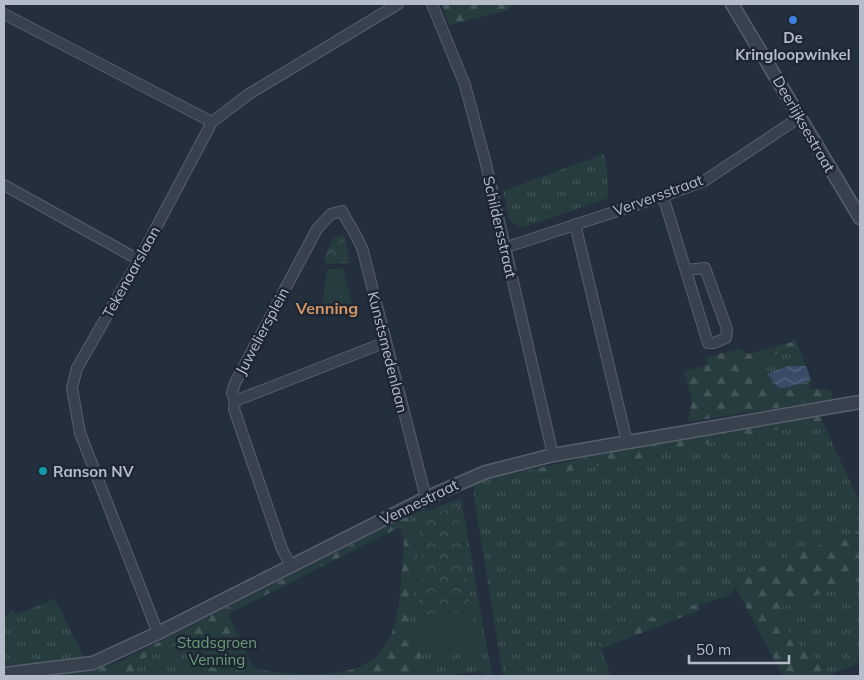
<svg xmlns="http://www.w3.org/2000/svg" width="864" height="680" font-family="Mulish,sans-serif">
<defs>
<pattern id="grass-tufts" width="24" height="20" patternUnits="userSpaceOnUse" patternTransform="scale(1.25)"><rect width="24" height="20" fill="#263c3f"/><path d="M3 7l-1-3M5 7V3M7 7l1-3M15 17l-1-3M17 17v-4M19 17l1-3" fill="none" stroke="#435659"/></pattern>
<pattern id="forest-firs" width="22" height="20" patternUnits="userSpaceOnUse" patternTransform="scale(1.25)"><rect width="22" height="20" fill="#263c3f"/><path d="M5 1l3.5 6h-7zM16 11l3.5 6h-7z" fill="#435659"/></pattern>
<pattern id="park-crowns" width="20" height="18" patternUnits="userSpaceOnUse" patternTransform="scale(1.25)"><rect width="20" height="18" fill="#263c3f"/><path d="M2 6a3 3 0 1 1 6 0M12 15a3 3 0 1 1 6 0" fill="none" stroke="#435659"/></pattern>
<pattern id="water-waves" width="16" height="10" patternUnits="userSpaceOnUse" patternTransform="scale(1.25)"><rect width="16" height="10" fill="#394c67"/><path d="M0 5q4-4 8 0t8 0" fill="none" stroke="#53647b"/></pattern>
</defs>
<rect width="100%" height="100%" fill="#242f3e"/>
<g fill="url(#grass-tufts)">
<path d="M604,154L607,172L608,198L522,228L509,220L503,191Z"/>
<path d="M799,348L806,366C787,366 772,373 754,376L750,361Z"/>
<path d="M822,421L860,503V530L735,577L736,588L729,596L654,617L604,638L599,644L611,676H503L474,497V482L533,469L535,478L673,452L687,447Z"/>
<path d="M461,498L492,676H482L481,671L446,676H421V655L410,623L418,564L410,515L425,507L427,511Z"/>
<path d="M860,581V662L829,676H823L826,668L792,639L781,618L783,606Z"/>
<path d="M55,599L84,657L66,662L4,665V618L12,610L15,615Z"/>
<path d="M193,634L190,676H132L140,660Z"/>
</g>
<g fill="url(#forest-firs)" fill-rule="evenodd">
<path d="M442,4H516L505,11L449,25Z"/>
<path d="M794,338L799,348L750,361L754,375L767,374L779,388H785L811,380L809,389H824L833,392L832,399L688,422L692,400L684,371L708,365L706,357L739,349L748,354L792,342Z"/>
<path d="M821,416L822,421L687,447L673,452L534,478L533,469L613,452Z"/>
<path d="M410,515L418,564L410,623L421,655V676H190L193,634L140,660L132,676H13L102,667L121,661ZM400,527L404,540C402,565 401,614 391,635C386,645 376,659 366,664C338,679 283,675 253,668L228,614Z"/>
<path d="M860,530V581L783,606L781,618L792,639L826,668L823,676H783L736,588L735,577Z"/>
<path d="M699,604L700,610L601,649L599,644L604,638L654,617Z"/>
</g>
<g fill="url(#park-crowns)">
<path d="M344,235L350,263L327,264L324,258L334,237Z"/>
<path d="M457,506L471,610L417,617L424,565L417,520Z"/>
</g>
<g fill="#263c3f">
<path d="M343,268L352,304L322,305L327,269Z"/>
<path d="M471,610L476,647L423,651L417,617Z"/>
</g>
<path fill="url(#water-waves)" d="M788,366H806L811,380L785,388H779L767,374Z"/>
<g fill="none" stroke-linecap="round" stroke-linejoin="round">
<defs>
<g id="minor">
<path d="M432,4L465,85L485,160L553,455"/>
<path d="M4,14L212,122"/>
<path d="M4,185L139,260"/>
<path d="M663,196L708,343H714L726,338L727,329L705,268L686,270"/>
<path d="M575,224L627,442"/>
<path d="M504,248L663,196L704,181L800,117"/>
<path d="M235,401L232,393L235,383L317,229L331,214L342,211C349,225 358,236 363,251L426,498"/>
<path d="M235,401L234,409L282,549L291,566"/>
<path d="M235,401L386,342"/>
<path d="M158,633L80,433L72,388L77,368L139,260L212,122L249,94L398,4"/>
</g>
<g id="tertiary">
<path d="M732,4L860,218"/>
<path d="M4,674L93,663L158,633L426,498L486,472L553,455L860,402"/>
</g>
</defs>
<use href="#minor" stroke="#565f6c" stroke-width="12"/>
<use href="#tertiary" stroke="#565f6c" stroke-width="15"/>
<use href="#minor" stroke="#38414e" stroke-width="10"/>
<use href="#tertiary" stroke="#38414e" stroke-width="12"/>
</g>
<circle fill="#3f7fe0" stroke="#1d2633" stroke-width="2" cx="793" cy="20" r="5"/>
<circle fill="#0f9aa8" stroke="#1d2633" stroke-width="2" cx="43" cy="471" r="5"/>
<g text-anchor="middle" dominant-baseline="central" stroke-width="5" stroke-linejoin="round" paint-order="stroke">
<g font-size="15" font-weight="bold" fill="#b4bcc9" stroke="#1d2633">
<text x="793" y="37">De<tspan x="793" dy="17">Kringloopwinkel</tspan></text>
<text x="53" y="471" text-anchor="start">Ranson NV</text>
</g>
<g font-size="15" fill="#b4bcc9" stroke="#1d2633">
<text transform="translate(804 124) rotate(60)">Deerlijksestraat</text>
<text transform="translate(658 195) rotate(-20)">Verversstraat</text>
<text transform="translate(500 227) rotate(77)">Schildersstraat</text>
<text transform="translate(131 272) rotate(-61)">Tekenaarslaan</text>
<text transform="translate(262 331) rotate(-62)">Juweliersplein</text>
<text transform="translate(388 352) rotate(76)">Kunstsmedenlaan</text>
<text transform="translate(419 502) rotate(-26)">Vennestraat</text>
</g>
<g font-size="15" fill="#6b9a76" stroke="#1d2633">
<text x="217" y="642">Stadsgroen<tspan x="217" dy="17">Venning</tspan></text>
</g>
<g font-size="16" font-weight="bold" fill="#d59563" stroke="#1d2633">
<text x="327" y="308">Venning</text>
</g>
</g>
<rect width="864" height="680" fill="none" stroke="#b4bcc9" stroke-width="10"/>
<path d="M689 655v8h100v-8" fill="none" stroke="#b4bcc9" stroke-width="2.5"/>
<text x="696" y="655" font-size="15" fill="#b4bcc9" stroke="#1d2633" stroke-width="4" paint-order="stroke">50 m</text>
</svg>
